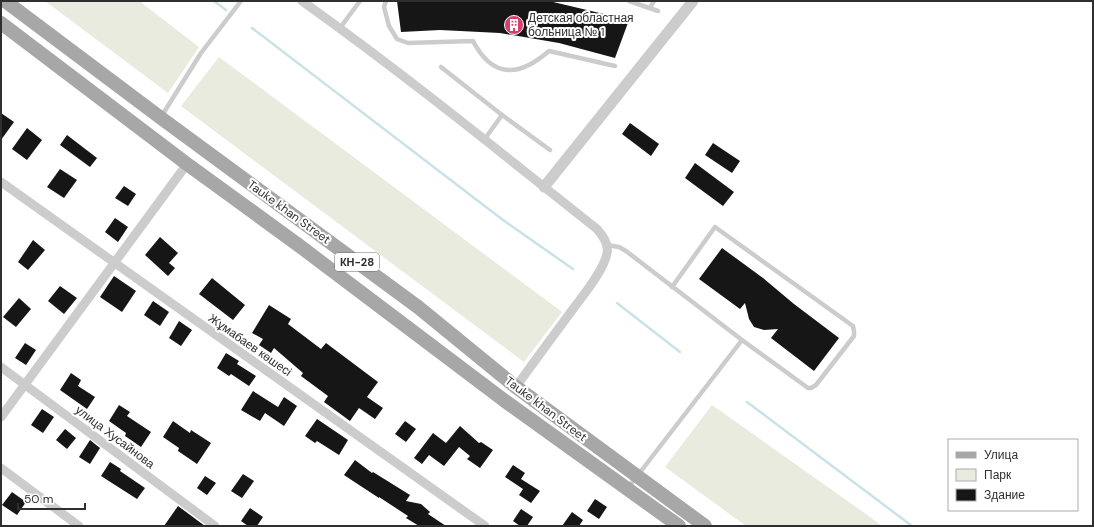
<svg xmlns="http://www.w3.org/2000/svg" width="1094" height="527" font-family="'DM Sans',sans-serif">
<rect width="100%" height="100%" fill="#fff"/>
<g fill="#e8ebde">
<path d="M45,1H139L199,47L168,93Z"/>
<path d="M219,57L562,312L524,362L181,106Z"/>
<path d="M712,405L866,514L882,526H746L665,467Z"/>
</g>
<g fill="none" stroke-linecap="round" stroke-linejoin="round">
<g stroke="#c9e2e7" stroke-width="2.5">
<path d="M214,1L226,10"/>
<path d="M252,28L503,220L573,269"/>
<path d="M617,303L680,352"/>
<path d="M747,402L912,526"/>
</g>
</g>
<g fill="#161616">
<path d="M397,1H549L629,20L615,58L559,43L500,33L440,30L401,32Z"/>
<path d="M1,113L14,122L1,140Z"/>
<path d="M630,123L659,144L651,156L622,134Z"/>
<path d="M27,128L42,140L27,160L12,149Z"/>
<path d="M67,135L97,158L90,167L60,145Z"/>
<path d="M713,143L740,161L732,173L705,155Z"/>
<path d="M695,163L734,192L723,206L685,178Z"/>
<path d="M60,169L77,180L64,198L47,187Z"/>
<path d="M124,186L136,194L128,206L115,198Z"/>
<path d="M115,218L128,227L118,242L105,232Z"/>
<path d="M160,237L178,253L169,263L175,268L168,276L145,255Z"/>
<path d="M33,240L45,250L28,270L18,262Z"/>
<path d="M722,248L763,278L794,304L839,338L814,371L771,338L778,329L764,330L754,327L749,319L745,303L740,309L699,279Z"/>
<path d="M114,276L136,291L122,312L100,297Z"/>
<path d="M212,278L245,305L233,320L199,294Z"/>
<path d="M60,286L77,298L64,314L48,301Z"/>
<path d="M19,298L31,309L16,327L3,317Z"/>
<path d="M153,301L169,312L160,326L144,315Z"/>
<path d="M269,305L291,319L288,324L321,349L326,343L378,382L367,397L383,408L375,419L359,408L350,421L324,402L328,396L301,376L303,373L274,348L271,353L259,345L263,339L252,333Z"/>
<path d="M179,321L192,330L181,346L169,338Z"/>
<path d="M25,343L36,350L26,365L15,358Z"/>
<path d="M226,353L239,361L237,364L256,376L249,386L231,374L229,376L217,368Z"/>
<path d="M71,373L81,380L78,386L95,397L87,409L60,390Z"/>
<path d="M253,391L278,407L284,397L297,406L284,426L265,413L260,421L241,410Z"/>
<path d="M119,405L130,412L127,416L151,432L141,447L125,436L126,433L109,421Z"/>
<path d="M42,409L54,417L43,433L31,425Z"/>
<path d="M317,419L348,440L339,455L317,441L315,443L305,436Z"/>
<path d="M173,421L190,433L191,430L211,443L197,464L178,451L179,448L163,437Z"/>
<path d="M405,421L416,429L406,442L395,434Z"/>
<path d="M460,426L479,443L481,442L493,450L480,468L467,459L470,456L459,447L444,466L429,455L422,464L414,458L433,433L446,443Z"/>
<path d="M65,429L76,438L67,449L56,440Z"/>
<path d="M90,440L100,448L90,464L79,457Z"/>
<path d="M355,460L372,473L373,472L410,495L406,501L421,504L430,512L428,514L446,526H419L406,518L408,516L379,497V498L353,481L344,475Z"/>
<path d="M110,462L121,469L120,471L145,488L137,499L101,476Z"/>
<path d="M513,465L525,473L521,479L540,491L531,503L519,495L523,489L505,477Z"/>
<path d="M243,474L254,481L242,498L231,491Z"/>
<path d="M205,476L216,483L207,495L197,488Z"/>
<path d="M12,492L26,502L17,515L2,505Z"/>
<path d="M595,499L607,507L599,519L587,511Z"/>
<path d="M178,506L205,526H164Z"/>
<path d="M250,508L263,517L257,526H248L241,521Z"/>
<path d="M521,509L533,517L527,526H520L513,521Z"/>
<path d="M572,512L583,520L579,526H562Z"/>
</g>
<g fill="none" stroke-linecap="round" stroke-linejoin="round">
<g stroke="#ccc" stroke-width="4.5">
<path d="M386,1L384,7L389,26L397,39L408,43L473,41C493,79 519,77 549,51L615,66"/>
<path d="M629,1L658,11"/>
<path d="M650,8L654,1"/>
<path d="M340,28L360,1"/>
<path d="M441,67L502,115"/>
<path d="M161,117L201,53L241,1"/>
<path d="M484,140L502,115L550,150"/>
<path d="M607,245L619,247L626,251L742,340L628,488"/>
<path d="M672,287L715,227L853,326L854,331V336L816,385L811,388H808L742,340"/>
</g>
<g stroke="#ccc" stroke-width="9">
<path d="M302,1C403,73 500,152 597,229C603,236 609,244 607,253C605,268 585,293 576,305C556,332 536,359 516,387"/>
<path d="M1,182L485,526"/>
<path d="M1,367L215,526"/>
<path d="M1,417L187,164"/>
<path d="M1,468L79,526"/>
</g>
<path stroke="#ccc" stroke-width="11" d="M544,187L693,1"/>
<g stroke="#a7a7a7" stroke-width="14">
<path d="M5,1L161,118L418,307L516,387L705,526"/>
<path d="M1,23L187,164L297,244L505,401L679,526"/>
</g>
</g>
<defs>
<symbol id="building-disc" viewBox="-11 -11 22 22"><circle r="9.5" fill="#d8406b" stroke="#fff"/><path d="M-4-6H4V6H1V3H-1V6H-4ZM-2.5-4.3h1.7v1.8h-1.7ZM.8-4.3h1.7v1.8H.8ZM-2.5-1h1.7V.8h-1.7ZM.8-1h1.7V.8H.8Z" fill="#fff"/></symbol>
</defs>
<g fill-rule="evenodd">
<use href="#building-disc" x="503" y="14" width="22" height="22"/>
</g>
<g text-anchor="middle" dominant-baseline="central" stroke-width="4" stroke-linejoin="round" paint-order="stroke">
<rect fill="#fff" stroke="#6d6d6d" stroke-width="1" x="335" y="253" width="44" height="18" rx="3"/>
<g font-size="11" font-weight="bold" fill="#2f2f2f">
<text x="357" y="262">КН-28</text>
</g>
<g font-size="12" fill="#2f2f2f" stroke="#fff" text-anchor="start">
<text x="528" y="18">Детская областная<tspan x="528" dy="14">больница № 1</tspan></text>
</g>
<g font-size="12" fill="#2f2f2f" stroke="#fff">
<text transform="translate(289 212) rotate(36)">Tauke khan Street</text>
<text transform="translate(250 345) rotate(35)">Жұмабаев көшесі</text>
<text transform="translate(546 409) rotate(37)">Tauke khan Street</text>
<text transform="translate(115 437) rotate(37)">улица Хусайнова</text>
</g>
</g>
<rect width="1094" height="527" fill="none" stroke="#2f2f2f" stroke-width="4"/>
<rect x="948" y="439" width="130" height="72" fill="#ffffff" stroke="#acacac"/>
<rect x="956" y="452" width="20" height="6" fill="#a7a7a7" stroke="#acacac"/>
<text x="984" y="459" font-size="12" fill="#2f2f2f">Улица</text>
<rect x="956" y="469" width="20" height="12" fill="#e8ebde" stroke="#acacac"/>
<text x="984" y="479" font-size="12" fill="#2f2f2f">Парк</text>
<rect x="956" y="489" width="20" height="12" fill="#161616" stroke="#acacac"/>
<text x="984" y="499" font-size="12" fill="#2f2f2f">Здание</text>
<path d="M18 503v6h67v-6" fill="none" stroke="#2f2f2f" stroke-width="2"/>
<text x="24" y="503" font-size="12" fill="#2f2f2f" stroke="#ffffff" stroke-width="3" paint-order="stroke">50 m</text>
</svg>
